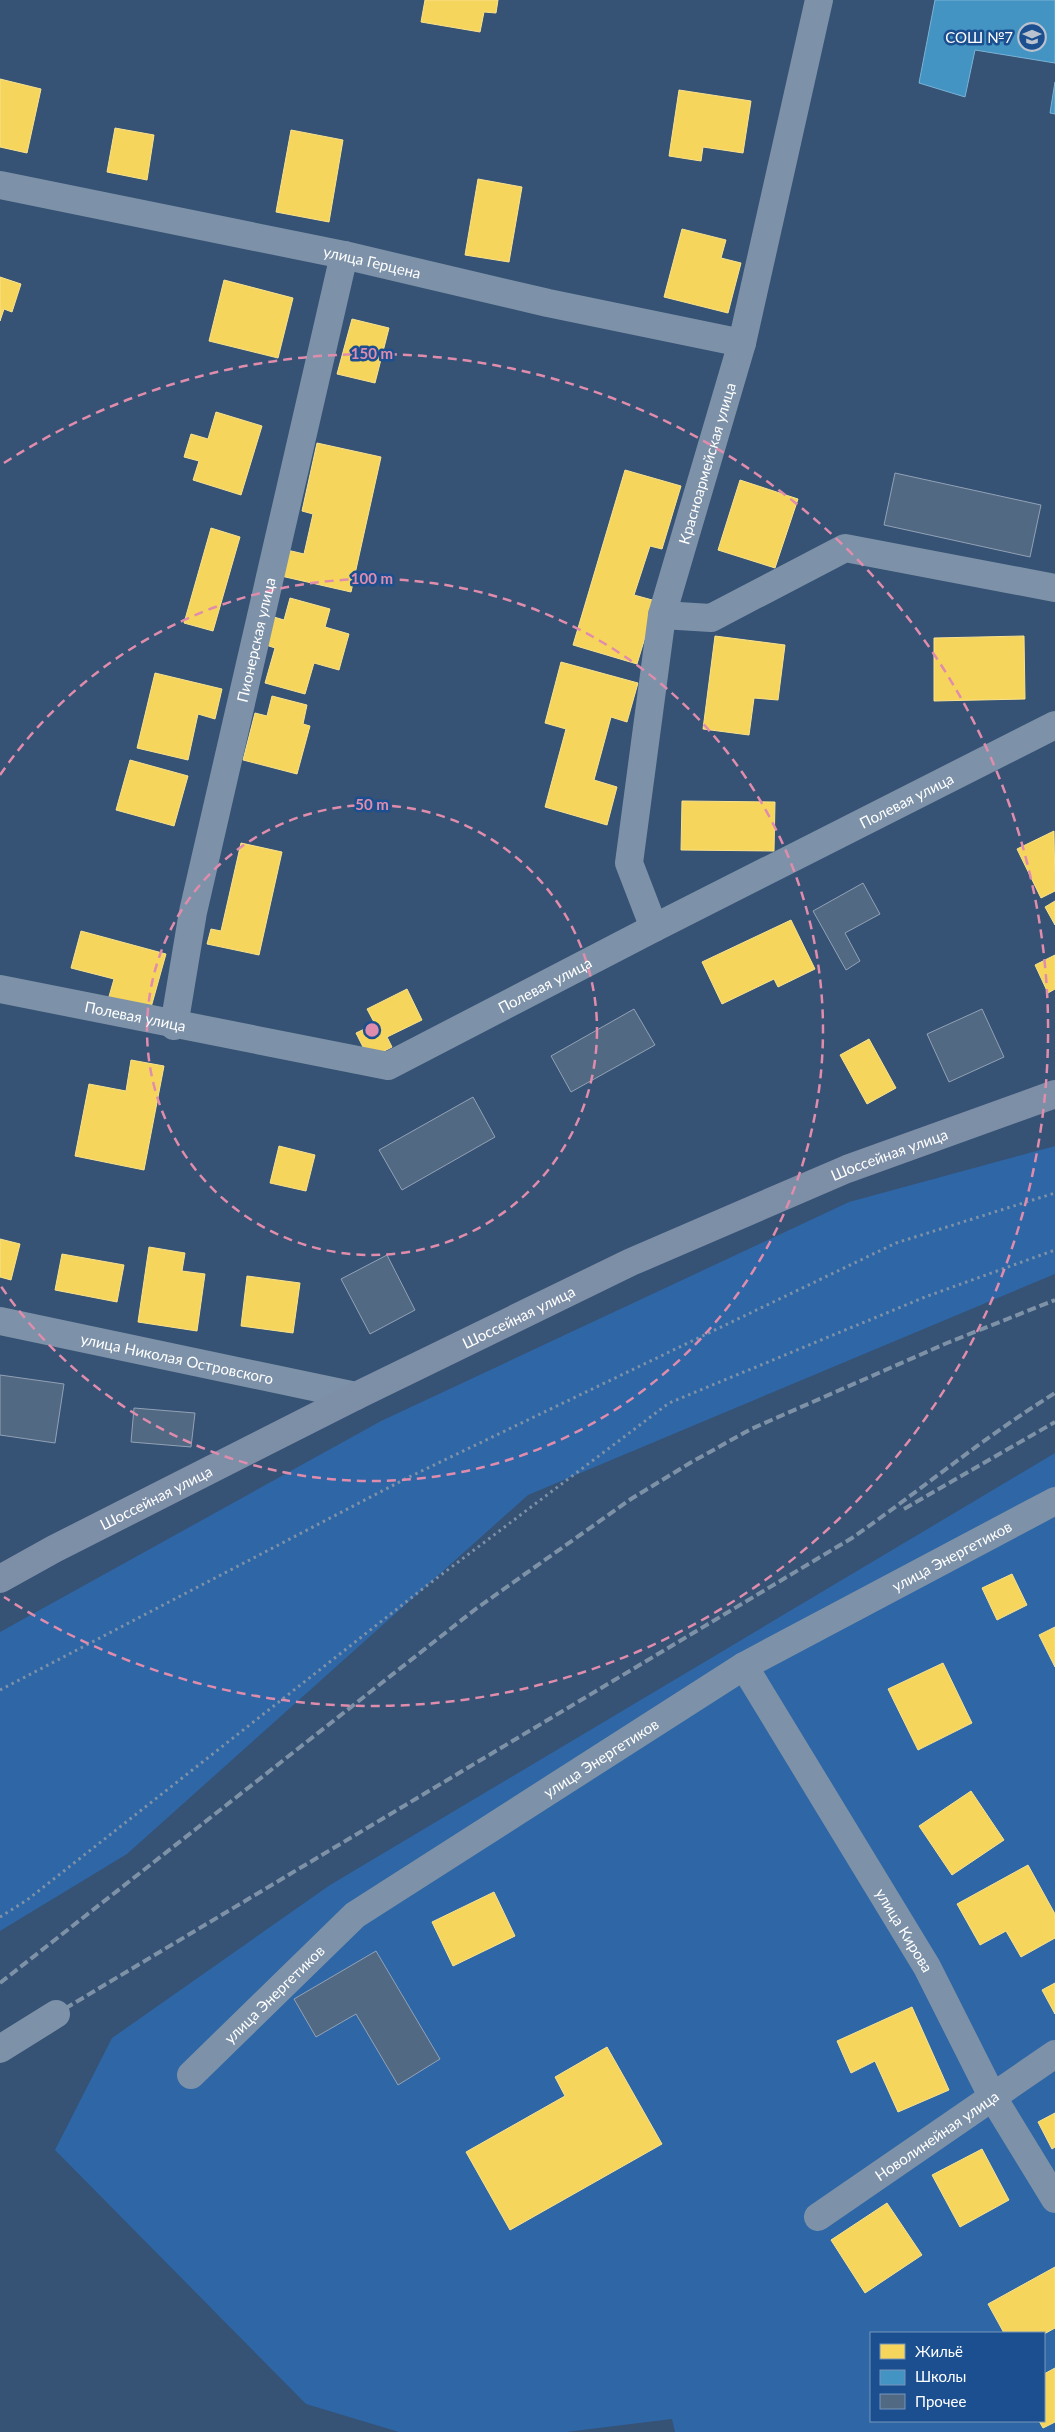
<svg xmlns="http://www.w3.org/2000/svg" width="1055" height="2432" font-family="Lato,sans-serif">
<rect width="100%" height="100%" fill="#365274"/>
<g fill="#2f66a5" fill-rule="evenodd">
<path d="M1055,1146V1274L528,1495L127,1854L0,1931V1632L381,1421L849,1202Z"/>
<path d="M1055,1453V2432H675L672,2419L566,2432H399L306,2404L55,2150L112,2038L330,1885ZM871,2333H1044V2421H871Z"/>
</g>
<g fill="#f6d55c" stroke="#f9e28d">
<path d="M425,0H498L496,13L484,12L480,32L421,22Z"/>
<path d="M0,79L41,89L27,153L0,147Z"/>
<path d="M679,90L751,101L743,153L703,147L701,161L669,156Z"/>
<path d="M115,128L154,135L147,180L107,172Z"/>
<path d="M291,130L343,140L329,222L276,212Z"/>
<path d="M478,179L522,187L509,262L465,255Z"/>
<path d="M682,229L726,240L721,258L741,263L728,313L664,297Z"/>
<path d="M0,277L21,284L12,312L4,309L0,321Z"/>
<path d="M224,280L293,298L278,358L209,341Z"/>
<path d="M352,319L389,328L375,383L337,374Z"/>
<path d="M216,412L262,426L241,495L193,480L199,461L184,457L191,434L208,439Z"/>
<path d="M317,443L381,457L351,592L281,576L287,550L304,554L313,514L302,511Z"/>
<path d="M625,470L681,486L662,549L650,546L634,595L656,601L637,664L573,645Z"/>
<path d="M740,480L798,499L775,568L718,550Z"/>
<path d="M211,528L240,537L213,631L184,623Z"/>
<path d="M290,598L330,609L325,627L349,634L339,670L314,663L305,694L265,683L275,648L266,645L274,617L284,620Z"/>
<path d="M715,636L785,645L778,700L754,698L749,735L703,729Z"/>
<path d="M1024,636L1025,699L934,701V638Z"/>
<path d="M561,662L638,683L627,722L611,717L594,780L617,787L607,825L545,807L566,729L545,723Z"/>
<path d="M155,673L222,689L215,719L198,714L188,760L137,748Z"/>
<path d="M272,696L307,705L303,724L310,726L297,774L243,760L255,713L267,716Z"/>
<path d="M130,760L188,776L174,826L116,810Z"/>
<path d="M682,801L775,802L774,851L681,850Z"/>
<path d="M1054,831L1055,891L1041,898L1017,849Z"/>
<path d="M241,843L282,852L259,955L207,944L211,929L221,931Z"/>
<path d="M1055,901V925L1045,907Z"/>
<path d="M791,920L815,969L778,987L774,979L722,1004L702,962Z"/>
<path d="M81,931L166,954L150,1011L108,1000L114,979L71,968Z"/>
<path d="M1055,955V989L1048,993L1035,965Z"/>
<path d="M407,989L422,1020L387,1037L392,1047L369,1059L356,1033L375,1024L367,1009Z"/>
<path d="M869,1039L896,1088L867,1104L840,1055Z"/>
<path d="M131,1060L164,1066L144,1170L75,1156L89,1084L126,1091Z"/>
<path d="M279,1146L315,1155L306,1191L270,1183Z"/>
<path d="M0,1239L20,1244L11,1280L0,1277Z"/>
<path d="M149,1247L185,1253L182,1271L205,1274L197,1331L138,1322Z"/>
<path d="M62,1254L124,1265L117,1302L55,1290Z"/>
<path d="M247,1276L300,1283L293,1333L241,1326Z"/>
<path d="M1012,1574L1027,1605L997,1620L982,1588Z"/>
<path d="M1055,1627V1667L1039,1635Z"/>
<path d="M943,1663L972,1723L918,1750L888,1689Z"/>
<path d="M971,1791L1004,1840L952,1875L919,1826Z"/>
<path d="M1028,1865L1055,1914V1938L1021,1957L1006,1931L980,1945L957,1904Z"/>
<path d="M494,1892L515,1936L453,1966L432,1922Z"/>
<path d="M1055,1983V2014L1042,1990Z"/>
<path d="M912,2007L949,2090L898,2112L875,2061L851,2073L837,2041Z"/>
<path d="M607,2047L662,2144L510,2230L466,2152L565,2096L555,2077Z"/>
<path d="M1055,2113V2147L1052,2149L1038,2122Z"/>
<path d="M982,2149L1009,2200L960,2227L932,2175Z"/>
<path d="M887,2203L922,2255L865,2293L831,2240Z"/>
<path d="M1055,2267V2328L1044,2334L1004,2333L988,2304Z"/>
<path d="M1055,2368V2422L1043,2428L1039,2421H1044V2374Z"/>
</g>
<g fill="#4393c3" stroke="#7bb3d5">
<path d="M935,0H1055V63L975,50L965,97L919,83Z"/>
<path d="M1055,82V114L1050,113Z"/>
</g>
<g fill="#526984" stroke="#92a2b6">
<path d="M895,473L1041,505L1030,557L884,525Z"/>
<path d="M863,883L880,914L845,933L860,961L846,970L813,911Z"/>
<path d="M634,1009L655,1045L571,1092L551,1056Z"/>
<path d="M982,1009L1004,1057L949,1082L927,1034Z"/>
<path d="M473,1097L495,1137L402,1190L379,1150Z"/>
<path d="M387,1255L415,1310L370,1334L341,1279Z"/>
<path d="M0,1375L64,1384L55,1443L0,1435Z"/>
<path d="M134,1408L195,1413L191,1447L131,1442Z"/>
<path d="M376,1951L440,2059L398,2085L356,2014L316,2037L294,1999Z"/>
</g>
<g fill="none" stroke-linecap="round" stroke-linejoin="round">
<g stroke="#7d92a8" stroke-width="3" stroke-dasharray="2.5 4" stroke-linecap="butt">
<path d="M0,1690L407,1478L896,1243L1055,1193"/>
<path d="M0,1917L27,1900L425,1587L669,1403L925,1297L1055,1250"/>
</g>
<g stroke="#7d92a8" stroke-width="28">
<path id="s1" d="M0,185L344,255L548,303L742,343"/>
<path d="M662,615L711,618L845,548L1055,588"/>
<path id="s2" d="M654,928L629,863L662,615L742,343L819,0"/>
<path id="s3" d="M0,989L388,1066L654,928L1055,725"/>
<path id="s4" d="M174,1026L193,912L344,255"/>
<path id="s5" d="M0,1321L356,1396"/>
<path id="s6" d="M744,1666L927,1967L992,2096L1055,2199"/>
<path d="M0,2049L56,2014"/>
<path id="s7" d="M191,2075L355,1915L744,1666L1055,1501"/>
<path id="s8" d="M818,2217L1055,2054"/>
</g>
<path stroke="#7d8ea7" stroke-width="28" id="s9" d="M0,1579L54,1549L356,1396L631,1262L847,1169L1055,1094"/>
<g stroke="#7e92a7" stroke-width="4" stroke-dasharray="9 4" stroke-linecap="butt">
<path d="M904,1509L1055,1422"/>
<path d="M0,1983L477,1608L631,1499L690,1463L751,1429L947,1343L1055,1300"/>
<path d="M0,2052L56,2014L852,1538C921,1490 984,1437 1055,1393"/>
</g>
</g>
<g fill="none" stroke="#e08cad" stroke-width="2.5" stroke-dasharray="9 6">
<circle cx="372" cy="1030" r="225"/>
<path d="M0 775A451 451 0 1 1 0 1285"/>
<path d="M4 463A676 676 0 1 1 4 1597"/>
</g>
<defs>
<symbol id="school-ring" viewBox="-11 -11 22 22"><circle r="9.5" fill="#1b4f8f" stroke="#b9c2ce" stroke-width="1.5"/><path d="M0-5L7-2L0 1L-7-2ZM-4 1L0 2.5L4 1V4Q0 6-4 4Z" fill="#b9c2ce"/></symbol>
</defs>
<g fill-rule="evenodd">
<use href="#school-ring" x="1016" y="21" width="32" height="32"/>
</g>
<g text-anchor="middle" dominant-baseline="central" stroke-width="5" stroke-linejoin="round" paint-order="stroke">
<g font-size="15" fill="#fff" stroke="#1b4f8f" text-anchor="end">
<text x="1013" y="37">СОШ №7</text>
</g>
<g font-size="15" fill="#fff" stroke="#1b4f8f">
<text stroke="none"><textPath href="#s1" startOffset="380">улица Герцена</textPath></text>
<text stroke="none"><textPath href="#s2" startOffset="478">Красноармейская улица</textPath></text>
<text stroke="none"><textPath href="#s4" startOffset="395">Пионерская улица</textPath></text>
<text stroke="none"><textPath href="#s3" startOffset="978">Полевая улица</textPath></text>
<text stroke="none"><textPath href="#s3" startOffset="572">Полевая улица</textPath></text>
<text stroke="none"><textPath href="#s3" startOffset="138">Полевая улица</textPath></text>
<text stroke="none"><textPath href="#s9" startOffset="986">Шоссейная улица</textPath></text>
<text stroke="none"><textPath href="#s9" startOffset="581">Шоссейная улица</textPath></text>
<text stroke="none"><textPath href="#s5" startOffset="181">улица Николая Островского</textPath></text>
<text stroke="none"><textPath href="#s9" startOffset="176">Шоссейная улица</textPath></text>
<text stroke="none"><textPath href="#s7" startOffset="926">улица Энергетиков</textPath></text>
<text stroke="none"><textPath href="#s7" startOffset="521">улица Энергетиков</textPath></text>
<text stroke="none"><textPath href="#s6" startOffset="309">улица Кирова</textPath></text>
<text stroke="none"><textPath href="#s7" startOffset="116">улица Энергетиков</textPath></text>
<text stroke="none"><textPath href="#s8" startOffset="144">Новолинейная улица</textPath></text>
</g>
</g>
<circle cx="372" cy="1030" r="8" fill="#e08cad" stroke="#1b4f8f" stroke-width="2.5"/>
<g font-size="15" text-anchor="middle" font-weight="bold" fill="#e08cad" stroke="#1b4f8f" stroke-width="5" stroke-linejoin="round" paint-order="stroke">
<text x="372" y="359">150 m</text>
<text x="372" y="584">100 m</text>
<text x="372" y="810">50 m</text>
</g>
<rect x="870" y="2332" width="175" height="90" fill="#1b4f8f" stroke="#7695bc"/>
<rect x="880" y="2344" width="25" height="15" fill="#f6d55c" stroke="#7695bc"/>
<text x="915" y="2357" font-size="15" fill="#ffffff">Жильё</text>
<rect x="880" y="2370" width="25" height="15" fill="#4393c3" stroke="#7695bc"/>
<text x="915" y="2382" font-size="15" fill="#ffffff">Школы</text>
<rect x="880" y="2394" width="25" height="15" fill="#526984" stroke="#7695bc"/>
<text x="915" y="2407" font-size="15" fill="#ffffff">Прочее</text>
</svg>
